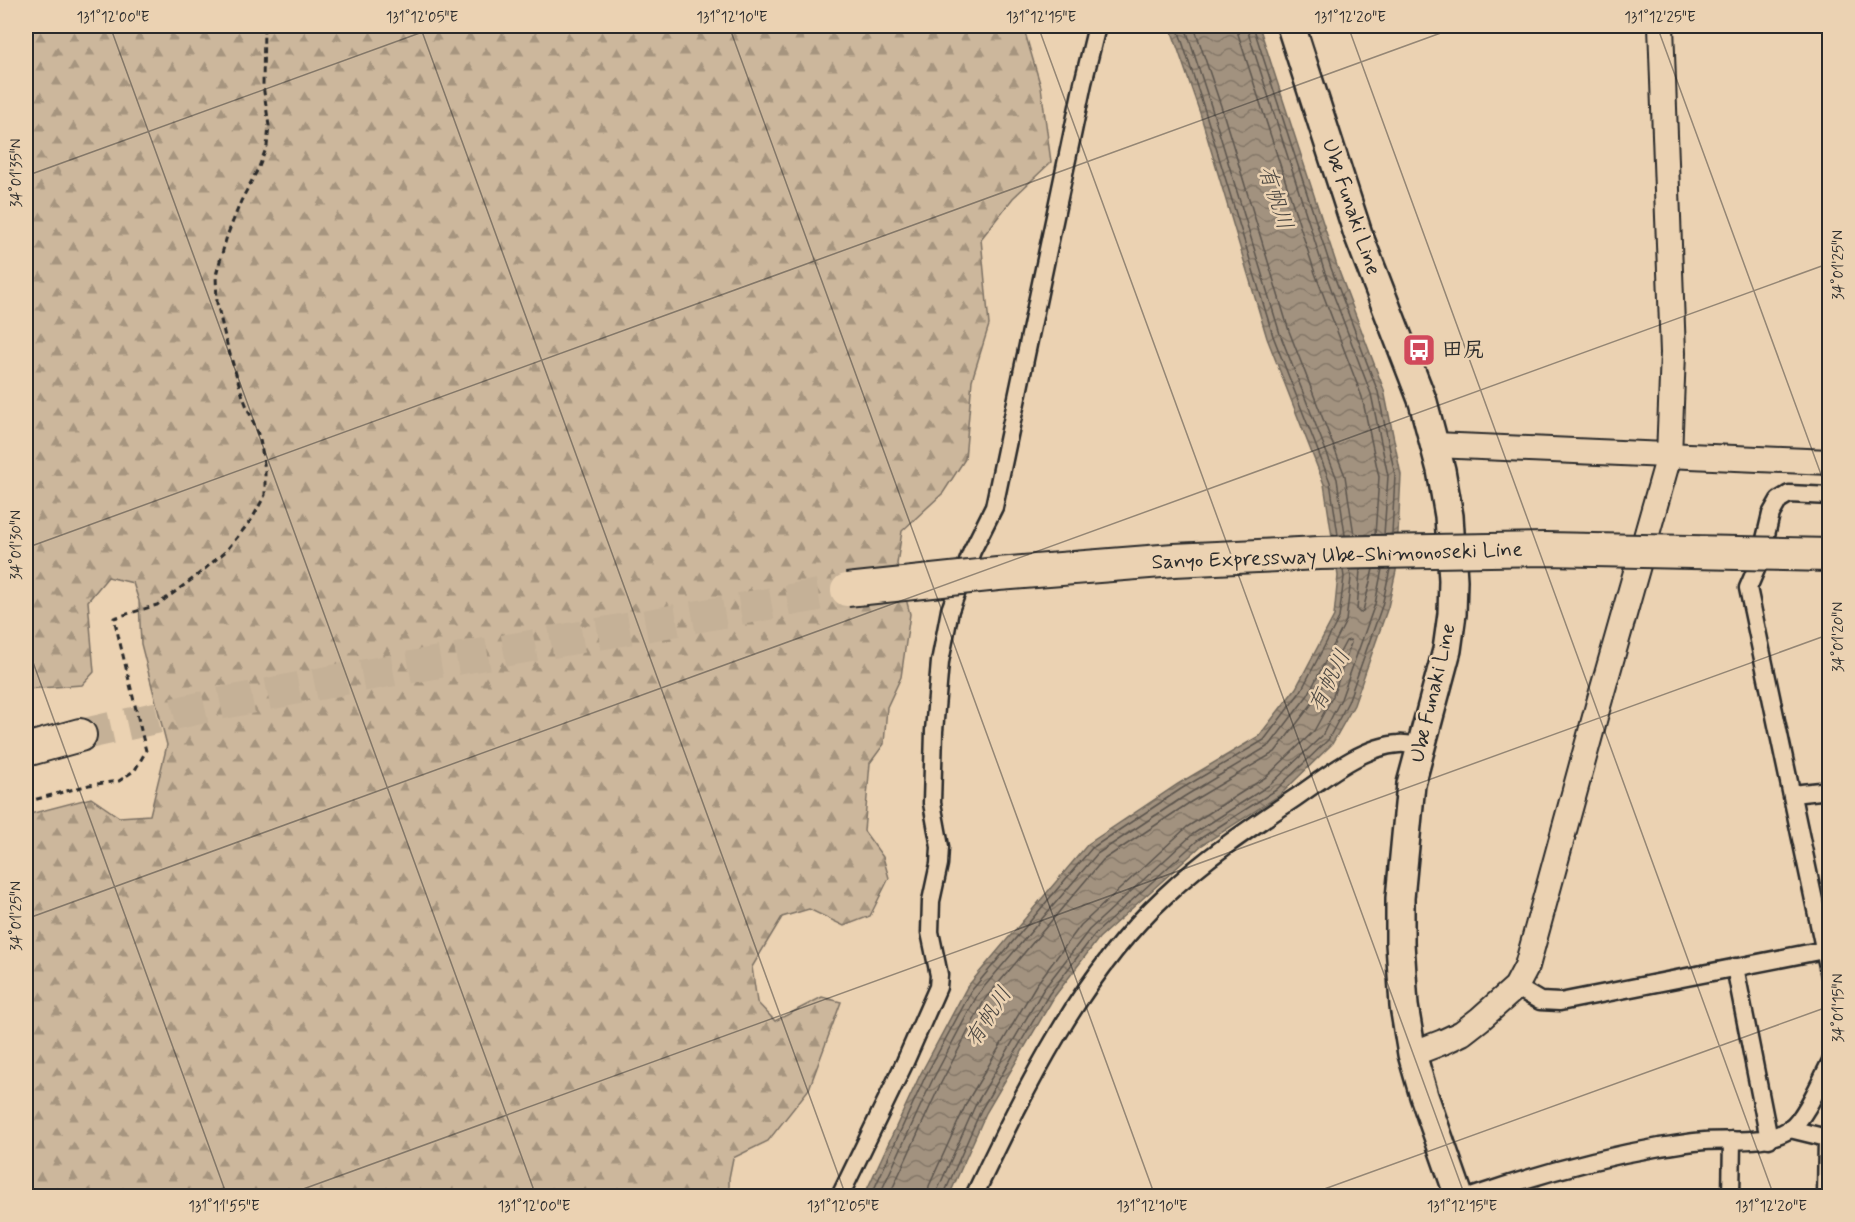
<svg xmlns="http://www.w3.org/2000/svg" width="1855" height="1222" font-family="Mynerve,'Klee One',sans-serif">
<defs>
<pattern id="forest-firs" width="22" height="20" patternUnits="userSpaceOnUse" patternTransform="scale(1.5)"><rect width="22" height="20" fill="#ccb79c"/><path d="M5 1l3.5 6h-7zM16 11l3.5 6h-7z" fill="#a6957f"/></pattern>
<pattern id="water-waves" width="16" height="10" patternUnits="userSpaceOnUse" patternTransform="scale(1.5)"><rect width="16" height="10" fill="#a2927f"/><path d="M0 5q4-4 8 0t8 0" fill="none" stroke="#847768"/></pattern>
</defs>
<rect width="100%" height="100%" fill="#ebd2b2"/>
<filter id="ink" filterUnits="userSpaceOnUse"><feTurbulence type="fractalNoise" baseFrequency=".0167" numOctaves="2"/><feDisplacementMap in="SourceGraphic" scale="12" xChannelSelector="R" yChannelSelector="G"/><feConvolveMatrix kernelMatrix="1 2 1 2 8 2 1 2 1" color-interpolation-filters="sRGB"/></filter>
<g filter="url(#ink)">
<path fill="url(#forest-firs)" stroke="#7c7164" stroke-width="1.5" d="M26,26H1023L1041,87L1051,162L1013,198L981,239L989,325L972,380L965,459L943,493L902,531L897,564L910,614L901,677L887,707L884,744L870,763L864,831L883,857L889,878L870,916L844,926L809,909L782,917L752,967L757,1002L775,1021L822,997L841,1002L809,1089L768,1141L733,1158L729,1178V1196H26V815L91,798L119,817L150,815L167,745L141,644L139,601L133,583L108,577L88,601L94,672L82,685L26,689Z"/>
<path fill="url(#water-waves)" stroke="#72695d" stroke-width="1.5" d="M1170,26H1259L1337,266L1384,390L1401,475L1396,571L1388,607L1354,705L1332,744L1280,795L1202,845L1099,938L1054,997L986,1113L949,1196H864L920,1075L967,987L1088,844L1178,784L1259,736L1296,688L1334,616L1338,576L1324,484L1267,338L1200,113Z"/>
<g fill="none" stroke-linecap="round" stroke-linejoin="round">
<g stroke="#5b544d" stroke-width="1.5">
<path d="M1177,26L1205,111L1273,336L1330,482L1338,535"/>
<path d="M1185,26L1212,109L1280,334L1337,479L1345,535"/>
<path d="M1194,26L1221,106L1289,331L1345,476L1354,535"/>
<path d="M1237,26L1238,34L1315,273L1362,397L1379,477L1375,535"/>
<path d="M1246,26L1324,270L1371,394L1388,476L1384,535"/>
<path d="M1253,26L1331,268L1378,392L1395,475L1392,534"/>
<path d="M1360,570L1357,610L1360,613L1363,611L1373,569"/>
<path d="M871,1196L925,1077L972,990L1092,848L1181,789L1264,740L1301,691L1339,618L1344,577L1343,570"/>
<path d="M879,1196L932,1081L978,994L1097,854L1185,796L1270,745L1308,695L1346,621L1351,578L1350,570"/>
<path d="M889,1196L940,1085L985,999L1103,860L1189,803L1275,752L1314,701L1346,641L1350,640L1351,643L1333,696L1314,731L1266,777L1187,827L1081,925L1036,985L967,1102L929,1186L928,1196"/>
<path d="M937,1196L938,1189L975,1106L1043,990L1089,930L1193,834L1271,784L1322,736L1341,699L1375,604L1382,569"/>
<path d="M944,1196L945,1192L981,1110L1049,994L1095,934L1198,840L1276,790L1328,740L1348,702L1382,606L1390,569"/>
</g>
<path stroke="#c5b197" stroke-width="32" stroke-dasharray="32 16" stroke-linecap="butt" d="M80,735L209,706L338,680L847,590"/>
<defs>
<g id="street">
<path d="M1830,496L1789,494L1779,500L1771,514L1760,560L1748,588L1830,976"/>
<path d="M1792,794L1830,790"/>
<path d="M1735,967L1769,1139"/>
<path d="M1516,987L1540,1001L1560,1002L1824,950"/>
<path d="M1790,1129L1827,1138L1826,1196"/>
<path d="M840,1196L905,1062L938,987L939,975L930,932L931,901L939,864L940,847L932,803L934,731L940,662L950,610L972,551L994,507L1083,83L1097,26"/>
<path d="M974,1196C1024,1092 1079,976 1165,896C1205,858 1250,828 1295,798C1324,778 1363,746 1399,744C1406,743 1414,746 1421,747"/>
<path d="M1474,1196C1535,1175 1596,1158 1660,1147C1675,1145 1690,1142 1705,1141C1733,1139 1765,1145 1790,1129C1805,1119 1821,1080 1830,1063"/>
<path d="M1731,1196L1732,1140"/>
</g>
<g id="secondary">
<path d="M1435,445L1830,462"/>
<path d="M1412,1054L1443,1042L1462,1033L1480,1019L1516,987L1527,966L1598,706L1669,456L1673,353L1661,26"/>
</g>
<path id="primary" d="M1291,26L1358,234L1423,402L1441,470L1449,516L1453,580L1452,614L1447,650L1411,784L1400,898V943L1404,1006L1412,1054L1424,1096L1459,1196"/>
<path id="highway" d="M26,750L80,735"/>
</defs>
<use href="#street" stroke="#2b2b2b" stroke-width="21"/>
<use href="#secondary" stroke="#2b2b2b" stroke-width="28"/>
<use href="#primary" stroke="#2b2b2b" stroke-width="32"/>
<use href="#highway" stroke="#2b2b2b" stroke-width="36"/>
<path stroke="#2b2b2b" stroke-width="3" stroke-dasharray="6 4.5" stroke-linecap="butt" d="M26,802L89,785L119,781L135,770L146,751L114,618L157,605L194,578L226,551L252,519L265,495V470L260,439L243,397L226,341L217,303L216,275L227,236L241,201L259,167L267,146L269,126L263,85L264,26"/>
<use href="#street" stroke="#ebd2b2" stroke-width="16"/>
<use href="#secondary" stroke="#ebd2b2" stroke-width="24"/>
<use href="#primary" stroke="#ebd2b2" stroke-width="27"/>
<use href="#highway" stroke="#ebd2b2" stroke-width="32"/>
<defs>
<path id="highway-bridge" d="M847,590L998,574L1174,560L1319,553L1546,549L1830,555"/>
</defs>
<use href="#highway-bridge" stroke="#2b2b2b" stroke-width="36" stroke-linecap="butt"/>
<use href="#highway-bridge" stroke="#ebd2b2" stroke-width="32"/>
</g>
</g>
<path fill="none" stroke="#2b2b2b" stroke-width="1.5" stroke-opacity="0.45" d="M110,26L536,1196M420,26L846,1196M729,26L1155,1196M1038,26L1465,1196M1348,26L1774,1196M1657,26L1830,499M26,176L439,26M26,548L1460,26M26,643L227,1196M26,919L1830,263M284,1196L1830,634M1305,1196L1830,1006"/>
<defs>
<symbol id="bus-square" viewBox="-11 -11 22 22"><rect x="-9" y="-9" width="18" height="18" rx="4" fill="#d1495b" stroke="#ebd2b2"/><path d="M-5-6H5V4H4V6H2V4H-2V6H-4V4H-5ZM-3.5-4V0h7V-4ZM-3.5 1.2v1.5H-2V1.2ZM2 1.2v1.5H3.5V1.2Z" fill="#fff"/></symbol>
</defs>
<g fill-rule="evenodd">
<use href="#bus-square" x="1400" y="331" width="38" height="38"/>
</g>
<g text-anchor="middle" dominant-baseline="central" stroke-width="5" stroke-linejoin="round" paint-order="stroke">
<g font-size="21" fill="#2b2b2b" stroke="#ebd2b2">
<text transform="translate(1351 207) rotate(71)">Ube Funaki Line</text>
<text transform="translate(1337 556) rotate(-2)">Sanyo Expressway Ube-Shimonoseki Line</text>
<text transform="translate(1433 693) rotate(-77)">Ube Funaki Line</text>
</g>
<g font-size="21" font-weight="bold" fill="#2b2b2b" stroke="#ebd2b2" text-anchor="start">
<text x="1442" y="350">田尻</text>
</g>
<g font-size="22" font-style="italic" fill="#494540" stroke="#ebd2b2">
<text transform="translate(1275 198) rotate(72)">有帆川</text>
<text transform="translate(1330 681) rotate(-63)">有帆川</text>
<text transform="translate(989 1017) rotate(-57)">有帆川</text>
</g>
</g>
<rect width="1855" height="1222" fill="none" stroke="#ebd2b2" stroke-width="66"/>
<rect x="33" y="33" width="1789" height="1156" fill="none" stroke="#2b2b2b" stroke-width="2"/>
<g font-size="15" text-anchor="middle" fill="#2b2b2b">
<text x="113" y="22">131°12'00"E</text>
<text x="422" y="22">131°12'05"E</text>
<text x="732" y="22">131°12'10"E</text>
<text x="1041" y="22">131°12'15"E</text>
<text x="1350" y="22">131°12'20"E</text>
<text x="1660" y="22">131°12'25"E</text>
<text transform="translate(16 173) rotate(-90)" y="5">34°01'35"N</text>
<text transform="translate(1838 265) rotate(-90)" y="5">34°01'25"N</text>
<text transform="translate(16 545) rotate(-90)" y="5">34°01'30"N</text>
<text transform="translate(1838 637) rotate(-90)" y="5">34°01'20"N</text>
<text transform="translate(16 916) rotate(-90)" y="5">34°01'25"N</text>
<text transform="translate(1838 1008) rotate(-90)" y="5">34°01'15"N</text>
<text x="224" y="1211">131°11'55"E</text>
<text x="534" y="1211">131°12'00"E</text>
<text x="843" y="1211">131°12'05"E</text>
<text x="1152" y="1211">131°12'10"E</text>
<text x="1462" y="1211">131°12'15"E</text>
<text x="1771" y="1211">131°12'20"E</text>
</g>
</svg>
